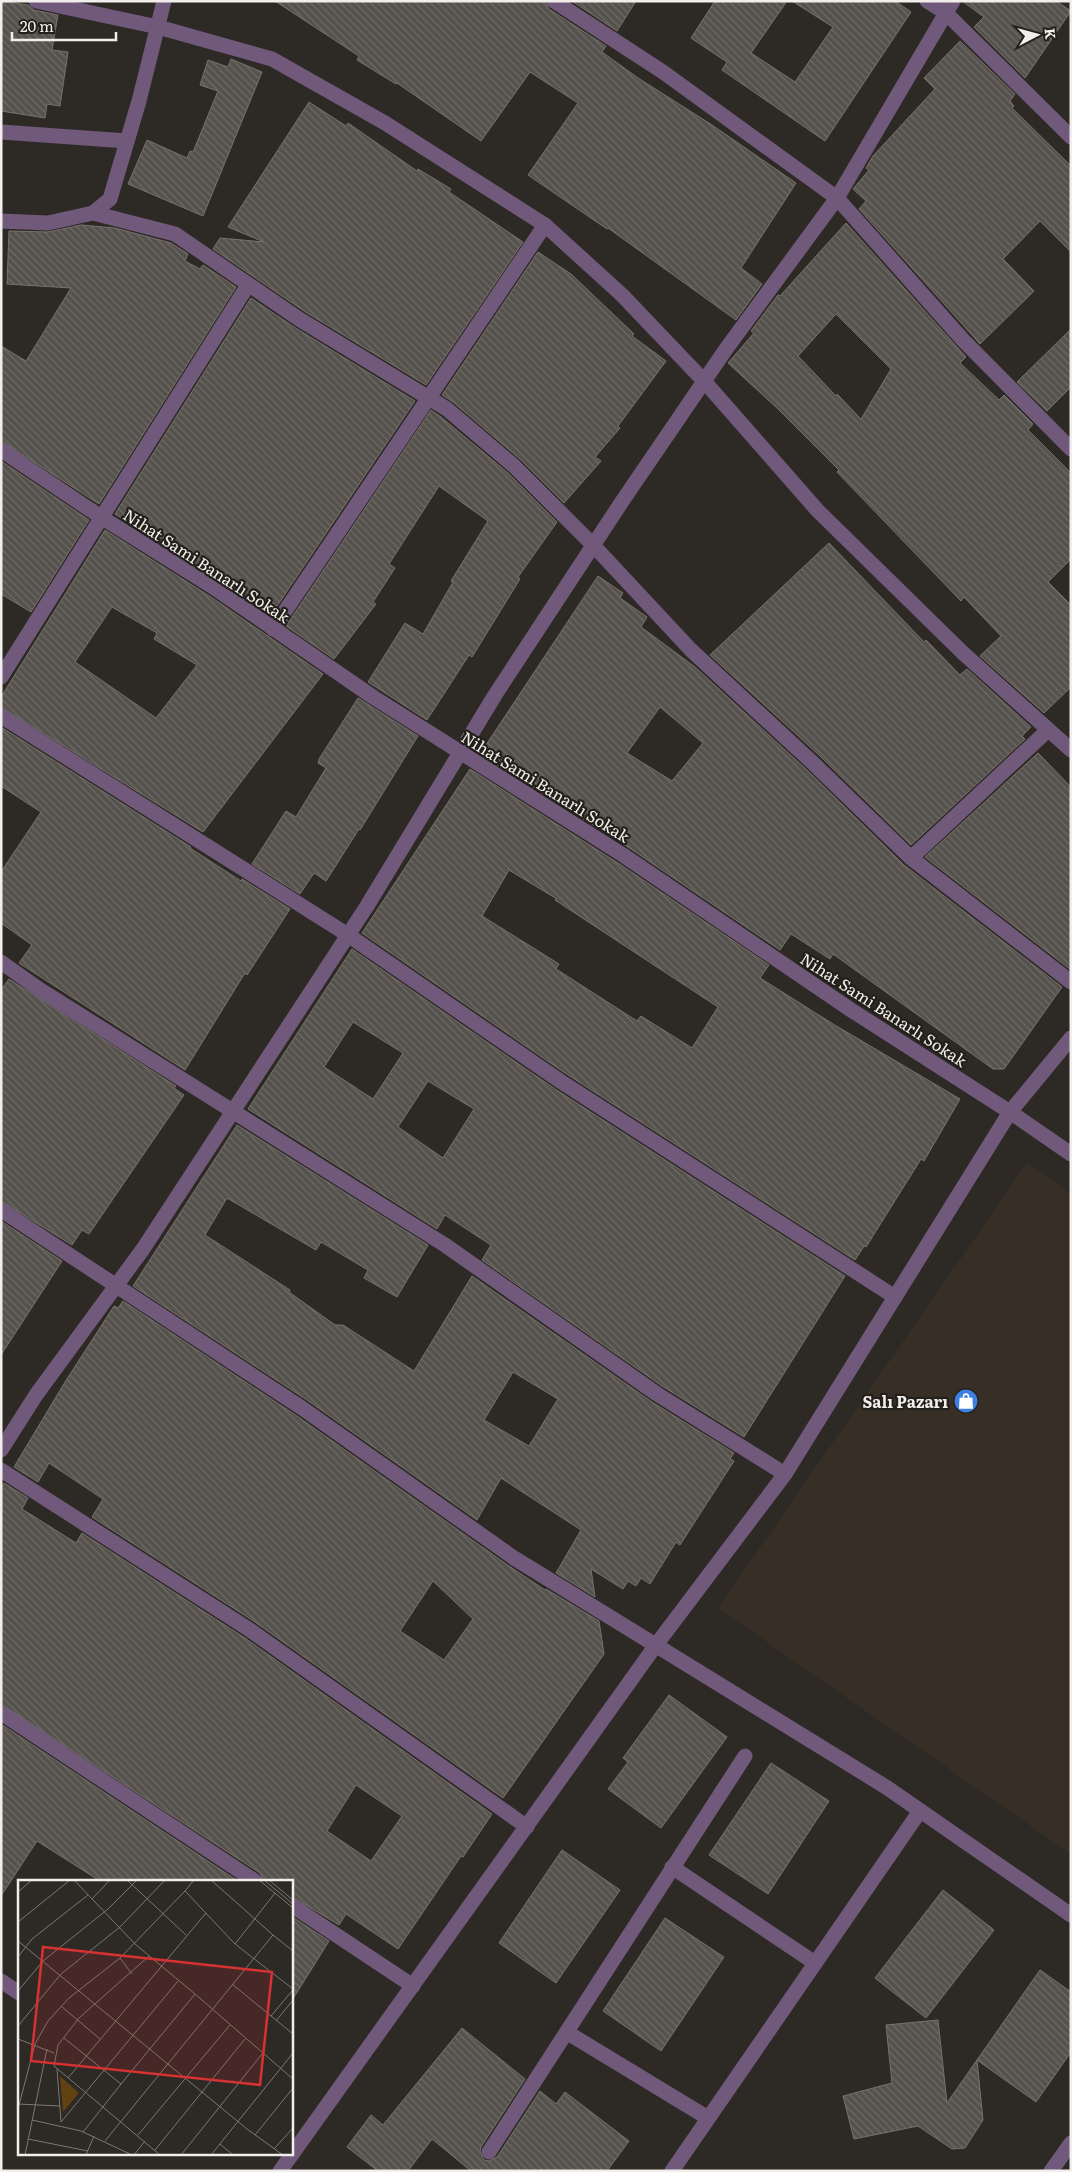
<svg xmlns="http://www.w3.org/2000/svg" width="1072" height="2172" font-family="Literata,serif">
<defs>
<pattern id="building-back-hatch" width="6" height="6" patternUnits="userSpaceOnUse" patternTransform="scale(1.25)"><rect width="6" height="6" fill="#55514c"/><path d="M-1 5l2 2M0 0l6 6M5-1l2 2" fill="none" stroke="#6e6a66"/></pattern>
</defs>
<rect width="100%" height="100%" fill="#2d2925"/>
<path fill="#372f26" d="M1027,1163L1071,1194V1854L718,1608Z"/>
<g fill="url(#building-back-hatch)" stroke="#76726c" fill-rule="evenodd">
<path d="M1,1L28,5L34,10L58,15L52,50L68,52L60,106L47,104L45,118L1,111Z"/>
<path d="M275,1H545L549,9L606,46L602,52L638,78L712,125L796,183L741,268L762,284L736,320L608,228L607,229L528,175L578,103L530,72L481,141L397,83L396,84L357,60L359,56Z"/>
<path d="M572,1H636L617,31Z"/>
<path d="M715,1H787L751,53L795,82L833,27L792,1H895L911,12L825,141L722,70L727,62L691,38Z"/>
<path d="M962,1H1056L1071,11L1025,78L974,27L984,17Z"/>
<path d="M960,41L1015,94L1010,101L1014,106L1012,108L1071,166V252L1040,221L1003,259L1034,291L980,344L859,209L866,201L853,189L869,170L866,168L873,156L935,89L924,78Z"/>
<path d="M231,59L262,72L203,216L128,184L147,140L187,158L190,151L193,152L218,91L200,85L208,60L228,67Z"/>
<path d="M309,102L346,126L348,123L417,171L418,169L451,189L449,192L523,242L426,385L304,311L213,249L220,238L264,242L228,227Z"/>
<path d="M846,223L966,357L960,363L999,400L1004,395L1033,424L1028,430L1071,473V559L1048,582L1071,605V687L1044,713L980,656L1001,636L964,597L961,601L837,472L839,470L778,409L728,363L754,333L751,331L778,295L780,296ZM836,314L891,369L861,419L837,394L836,396L798,356Z"/>
<path d="M81,225L115,228L171,243L188,254L185,261L200,269L203,265L236,287L99,504L1,441V346L26,361L71,288L7,284L9,231L48,232Z"/>
<path d="M538,252L571,274L634,334L632,336L666,361L618,426L620,428L595,457L601,461L564,503L520,459L453,402L442,395Z"/>
<path d="M251,298L294,327L415,401L271,615L221,581L115,514Z"/>
<path d="M1071,329V387L1047,411L1017,382Z"/>
<path d="M431,410L441,417L508,473L557,522L518,577L520,579L472,657L469,655L427,720L368,682L405,623L423,634L453,582L451,581L488,521L439,486L389,564L395,568L373,602L376,604L334,659L286,626Z"/>
<path d="M1,461L89,520L31,612L1,594Z"/>
<path d="M105,530L211,597L323,674L203,832L1,707V697ZM112,607L157,633L154,639L197,665L156,718L75,662Z"/>
<path d="M829,543L924,642L926,640L960,675L967,669L1031,727L1022,736L1025,739L911,845L821,757L710,655Z"/>
<path d="M598,576L623,593L620,598L647,617L641,627L695,667L808,771L904,865L1062,987L1004,1069H993L833,954L830,959L791,934L780,950L628,847L480,754ZM660,707L703,743L672,781L627,753Z"/>
<path d="M358,698L418,736L360,830L359,829L326,881L314,873L300,894L252,864L286,811L296,817L326,768L318,763L319,759Z"/>
<path d="M1,727L191,847L190,848L241,881L242,879L290,909L247,975L245,973L185,1070L19,963L32,945L1,923V872L41,812L1,786Z"/>
<path d="M1038,753L1071,787V970L925,857Z"/>
<path d="M470,769L618,863L769,965L760,978L833,1024L960,1099L924,1161L921,1159L866,1247L864,1246L855,1260L565,1073L362,933ZM509,870L557,899L555,900L718,1007L692,1048L641,1016L637,1021L556,969L559,964L482,916Z"/>
<path d="M352,949L555,1089L845,1276L744,1437L662,1386L482,1260L491,1245L445,1215L437,1229L248,1109ZM353,1022L403,1053L373,1099L324,1067ZM428,1081L474,1109L443,1158L398,1127Z"/>
<path d="M9,979L176,1086L174,1088L184,1095L89,1234L82,1230L72,1245L1,1201V990Z"/>
<path d="M237,1125L428,1245L397,1297L364,1278L368,1270L321,1242L316,1250L227,1198L205,1235L290,1290L289,1292L335,1325H343L414,1371L472,1276L652,1402L734,1453L730,1459L734,1461L680,1545L676,1542L650,1584L641,1578L636,1586L628,1581L623,1589L591,1569L595,1597L556,1573L581,1530L501,1478L477,1520L307,1400L133,1286ZM513,1372L558,1399L529,1446L484,1420Z"/>
<path d="M1,1221L62,1261L1,1355Z"/>
<path d="M123,1301L297,1416L509,1566L545,1590L546,1589L599,1621L604,1654L503,1798L255,1622L92,1517L103,1499L49,1463L38,1482L14,1467L65,1382L114,1306L118,1308ZM433,1581L473,1619L444,1660L400,1631Z"/>
<path d="M4,1483L28,1498L22,1509L76,1543L82,1533L245,1638L492,1814L463,1857L461,1856L398,1949L346,1914L339,1925L291,1896V1881H264L260,1873L1,1704V1489ZM356,1785L402,1816L371,1861L327,1831Z"/>
<path d="M669,1695L727,1737L661,1828L608,1789L628,1762L623,1758Z"/>
<path d="M1,1724L238,1881H100L37,1841L1,1896Z"/>
<path d="M771,1763L829,1801L768,1894L709,1855Z"/>
<path d="M562,1850L620,1890L556,1983L499,1943Z"/>
<path d="M943,1890L994,1930L926,2018L875,1978Z"/>
<path d="M291,1916L329,1941L291,2002Z"/>
<path d="M665,1918L724,1957L661,2051L603,2011Z"/>
<path d="M1040,1970L1071,1992V2052L1036,2102L977,2060Z"/>
<path d="M938,2020L947,2103L977,2060L983,2120L965,2148L952,2149L918,2126L854,2139L843,2096L892,2083L886,2025Z"/>
<path d="M462,2028L525,2079L481,2147L480,2152L484,2160L489,2161L497,2157L540,2091L556,2104L565,2092L629,2141L607,2171H471L432,2139L408,2171H378L347,2147L371,2115L383,2125Z"/>
</g>
<g fill="none" stroke-linecap="round" stroke-linejoin="round">
<g stroke="#70597a" stroke-width="15">
<path d="M36,1L158,27L272,59L385,123L545,225L622,295L704,381L818,511L963,653L1071,750"/>
<path d="M554,1L663,72L837,198L963,340L1071,449"/>
<path d="M927,1L946,13L1071,137"/>
<path d="M1,132L127,141"/>
<path d="M93,213L110,199L139,101L164,1"/>
<path d="M1,221L48,223L93,213L175,234L299,319L447,409L514,466L593,545L691,650L814,764L911,858L1071,982"/>
<path d="M1,450L101,517L216,589L373,697L623,855L851,1010L1010,1112L1071,1154"/>
<path d="M273,629L545,225"/>
<path d="M1,677L248,285"/>
<path d="M1,716L348,935L560,1081L895,1297"/>
<path d="M911,858L1047,731"/>
<path d="M1,962L39,989L445,1245L657,1394L785,1474L1010,1112L1071,1038"/>
<path d="M1,1210L302,1408L514,1558L886,1787L1071,1915"/>
<path d="M1,1450L36,1395L143,1249L367,906L495,695L621,503L726,349L837,198L953,1"/>
<path d="M1,1470L250,1630L527,1827"/>
<path d="M1,1713L255,1881"/>
<path d="M672,1867L815,1963"/>
<path d="M291,1905L413,1986"/>
<path d="M1,1981L19,1993"/>
<path d="M568,2033L708,2118"/>
<path d="M489,2152L745,1756"/>
<path d="M280,2171L656,1645L785,1474"/>
<path d="M672,2171L920,1811"/>
<path d="M1051,2171L1071,2143"/>
</g>
</g>
<defs>
<symbol id="shop-disc" viewBox="-11 -11 22 22"><circle r="9.5" fill="#3f7fe0" stroke="#23201b"/><path d="M-5-2.5h2.3a2.7 3.5 0 0 1 5.4 0H5L5.5 6h-11ZM-1.5-2.5h3a1.5 2.3 0 0 0-3 0Z" fill="#fff"/></symbol>
</defs>
<g fill-rule="evenodd">
<use href="#shop-disc" x="952" y="1387" width="28" height="28"/>
</g>
<g text-anchor="middle" dominant-baseline="central" stroke-width="4.5" stroke-linejoin="round" paint-order="stroke">
<g font-size="16" fill="#f1eeeb" stroke="#23201b">
<text transform="translate(207 565) rotate(33)">Nihat Sami Banarlı Sokak</text>
<text transform="translate(546 786) rotate(32)">Nihat Sami Banarlı Sokak</text>
<text transform="translate(884 1009) rotate(33)">Nihat Sami Banarlı Sokak</text>
</g>
<g font-size="16" font-weight="bold" fill="#f1eeeb" stroke="#23201b" text-anchor="end">
<text x="948" y="1401">Salı Pazarı</text>
</g>
</g>
<g transform="translate(18 1880)">
<rect width="275" height="275" fill="#2d2925"/>
<path d="M42,196L61,213L45,232Z" fill="#624112"/>
<path fill="none" stroke="#7b7874" stroke-width="1" d="M109,0L168,55M176,0L167,11L217,64L275,109M193,0L255,55M241,0L275,28M246,0L275,24M251,0L275,20M0,12L14,0M74,19L92,0M0,42L52,0M0,61L229,249L265,275M217,64L257,13M131,76L61,138L40,165L36,186L142,275M0,77L14,59L70,15M102,78L114,94M214,104L275,154M0,111L25,81L90,29L119,0M177,114L275,199M43,126L82,159M253,136L274,111M258,141L275,120M0,146L43,94L102,47L147,0M46,158L103,204L177,114L117,64L56,0M0,159L36,173M39,189L43,242M50,198L188,33M0,224L42,226M0,229L17,164L30,141L51,118L102,78L167,11M14,240L63,251L114,275M43,242L160,101M65,252L103,204M120,255L212,145M237,255L275,208M10,259L70,271M87,261L255,55L275,71M202,264L215,275M256,269L275,248M137,270L227,159M7,275L29,169M68,275L76,256M116,275L127,261M163,275L244,174M193,275L275,173"/>
<path fill="#d73232" fill-opacity="0.15" stroke="#d73232" stroke-width="2.5" d="M25,67L254,92L242,205L13,181Z"/>
<rect width="275" height="275" fill="none" stroke="#f1eeeb" stroke-width="2.5"/>
</g>
<rect width="1072" height="2172" fill="none" stroke="#f1eeeb" stroke-width="5"/>
<g transform="translate(1037 35) rotate(84)" stroke="#23201b" stroke-width="4" paint-order="stroke">
<path d="M0-4L9 19L0 12L-9 19Z" fill="#f1eeeb"/>
<text y="-8" font-size="14" font-weight="bold" text-anchor="middle" fill="#f1eeeb">K</text>
</g>
<path d="M12 32v8h104v-8" fill="none" stroke="#f1eeeb" stroke-width="2.5"/>
<text x="20" y="32" font-size="15" fill="#f1eeeb" stroke="#23201b" stroke-width="4" paint-order="stroke">20 m</text>
</svg>
